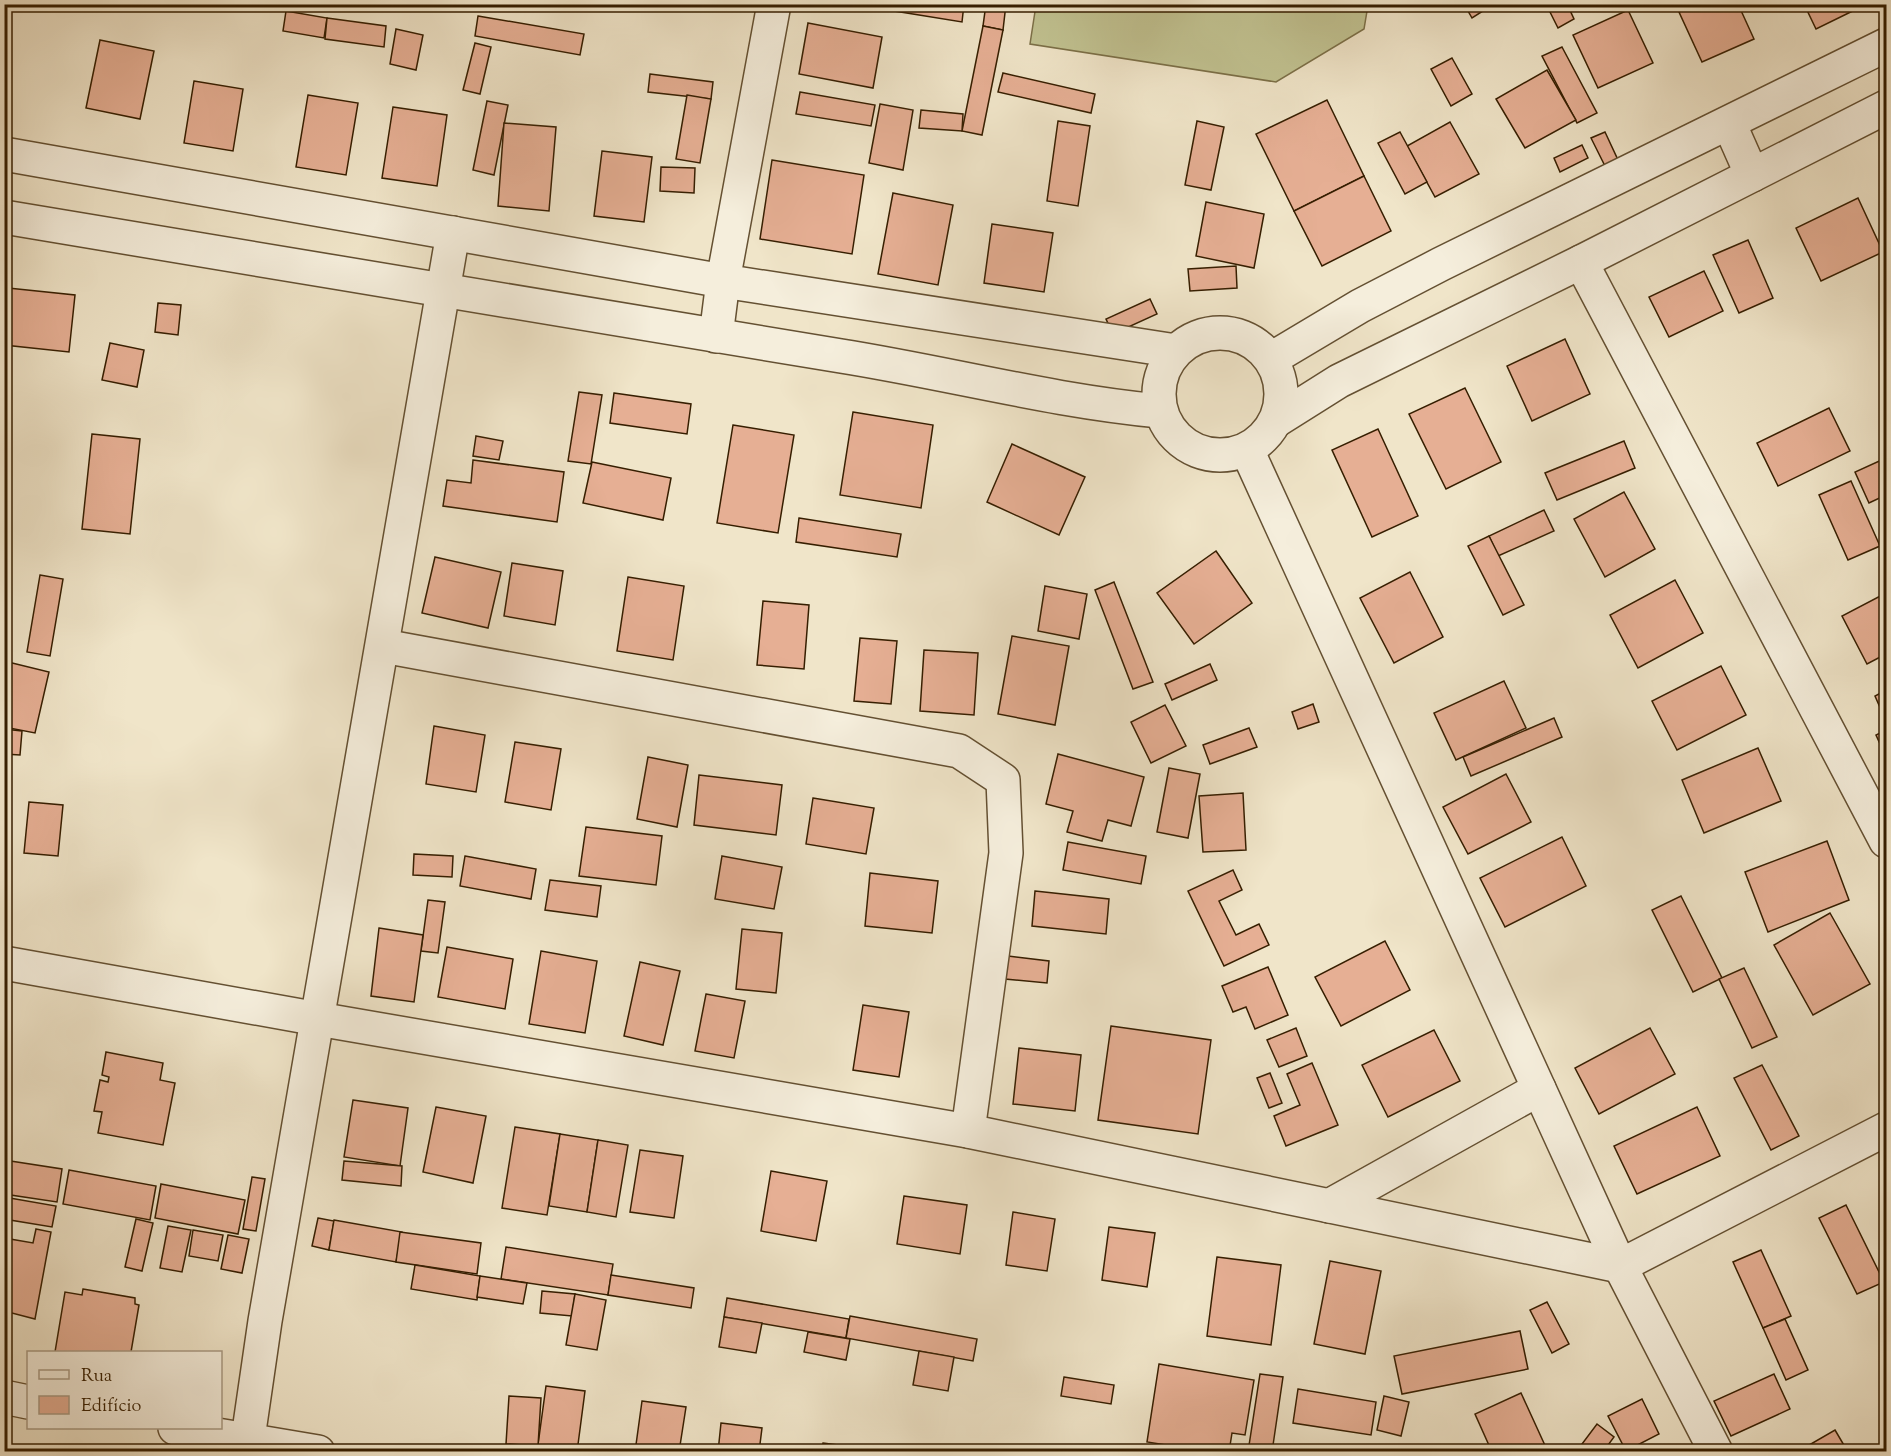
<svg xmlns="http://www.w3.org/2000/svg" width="1891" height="1456" font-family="'Sorts Mill Goudy',serif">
<rect width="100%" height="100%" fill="#f0e5c9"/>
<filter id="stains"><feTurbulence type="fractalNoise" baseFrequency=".00333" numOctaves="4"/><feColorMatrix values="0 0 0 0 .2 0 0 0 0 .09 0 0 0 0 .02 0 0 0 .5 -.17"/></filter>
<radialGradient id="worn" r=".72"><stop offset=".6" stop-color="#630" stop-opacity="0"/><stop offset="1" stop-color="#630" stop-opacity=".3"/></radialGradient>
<path fill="#c1c291" stroke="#7c7048" stroke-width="1.5" d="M1036,5V4L1368,5L1364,29L1276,82L1030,44Z"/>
<g fill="#e6af94" stroke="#361e00" stroke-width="1.5">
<path d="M295,4H341L340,10Z"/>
<path d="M876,4H964L962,22L876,8Z"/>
<path d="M986,4H1006L1003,30L983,26Z"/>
<path d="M1464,4H1494L1472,18Z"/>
<path d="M1546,4H1567L1574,19L1558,28Z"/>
<path d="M1696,4H1738L1754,39L1702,62L1679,12Z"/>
<path d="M1804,4H1867L1816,29Z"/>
<path d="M1628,10L1653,63L1598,88L1573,35Z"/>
<path d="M286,11L327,18L324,38L283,31Z"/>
<path d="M478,16L584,34L580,55L475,36Z"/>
<path d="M327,18L386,26L384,47L325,39Z"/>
<path d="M808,23L882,37L873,88L799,74Z"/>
<path d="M983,26L1003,30L982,135L962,131Z"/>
<path d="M396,29L423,35L416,70L390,64Z"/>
<path d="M100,40L154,51L140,119L86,108Z"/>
<path d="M475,43L491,47L480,94L463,90Z"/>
<path d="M1562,47L1597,113L1577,123L1542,56Z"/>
<path d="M1452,58L1472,94L1451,106L1431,69Z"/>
<path d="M1547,70L1576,120L1525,148L1496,99Z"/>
<path d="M1003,73L1095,94L1091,113L998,92Z"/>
<path d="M650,74L713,82L711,99L648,92Z"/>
<path d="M194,81L243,89L233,151L184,143Z"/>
<path d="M800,92L875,105L871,126L796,114Z"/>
<path d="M308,95L358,103L346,175L296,167Z"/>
<path d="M687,95L711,99L700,163L676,159Z"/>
<path d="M1327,100L1364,176L1294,211L1256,134Z"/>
<path d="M487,101L508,105L494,175L473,170Z"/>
<path d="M880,104L913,110L903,170L869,163Z"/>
<path d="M393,107L447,115L437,186L382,178Z"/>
<path d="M921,110L963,114L962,131L919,128Z"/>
<path d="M1058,121L1090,126L1078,206L1047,201Z"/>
<path d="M1197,121L1224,127L1211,190L1185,185Z"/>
<path d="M1450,122L1479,174L1435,197L1407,146Z"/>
<path d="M504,123L556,127L549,211L498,206Z"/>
<path d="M1400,132L1427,182L1405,194L1378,143Z"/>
<path d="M1605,132L1618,160L1605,166L1591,138Z"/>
<path d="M1582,145L1588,158L1560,172L1554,158Z"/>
<path d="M602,151L652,157L644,222L594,216Z"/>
<path d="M772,160L864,175L852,254L760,239Z"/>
<path d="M661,167L695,168L694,193L660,191Z"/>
<path d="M1364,176L1391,231L1322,266L1294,211Z"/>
<path d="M893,193L953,205L938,285L878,274Z"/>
<path d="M1858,198L1883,252L1821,281L1796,228Z"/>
<path d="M1206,202L1264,214L1254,268L1196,256Z"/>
<path d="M992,224L1053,233L1044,292L984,283Z"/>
<path d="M1748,240L1773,298L1739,313L1713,255Z"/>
<path d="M1236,266L1237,288L1190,291L1188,269Z"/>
<path d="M1704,271L1723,311L1669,337L1649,297Z"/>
<path d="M8,288L75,295L69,352L4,345Z"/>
<path d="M1150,299L1157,314L1113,334L1106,319Z"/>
<path d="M158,303L181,305L178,335L155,332Z"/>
<path d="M1565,339L1590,394L1532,421L1507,366Z"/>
<path d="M110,343L144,350L137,387L102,380Z"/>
<path d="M1465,388L1501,462L1446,489L1409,414Z"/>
<path d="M579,392L602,395L591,464L568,461Z"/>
<path d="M614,393L691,404L687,434L610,423Z"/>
<path d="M1829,408L1850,451L1778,486L1757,443Z"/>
<path d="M853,412L933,425L921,508L840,495Z"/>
<path d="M733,425L794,435L778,533L717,523Z"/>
<path d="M1378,429L1418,516L1372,537L1332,450Z"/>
<path d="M92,434L140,439L130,534L82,529Z"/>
<path d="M476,436L503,441L499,460L473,456Z"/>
<path d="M1624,441L1635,468L1557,500L1545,473Z"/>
<path d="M1012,444L1085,477L1059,535L987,502Z"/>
<path d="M1886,458V495L1869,503L1855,472Z"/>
<path d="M473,460L564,472L557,522L443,506L447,480L471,483Z"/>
<path d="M592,462L671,478L663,520L583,503Z"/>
<path d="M1851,481L1880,546L1848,560L1819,495Z"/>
<path d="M1624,492L1655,549L1605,577L1574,519Z"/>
<path d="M1544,510L1554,531L1498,556L1489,536Z"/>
<path d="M799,518L901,534L897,557L796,542Z"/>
<path d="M1489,536L1524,605L1503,615L1468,546Z"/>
<path d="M1216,551L1252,603L1194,644L1157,593Z"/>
<path d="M435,557L501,572L488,628L422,613Z"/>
<path d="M512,563L563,571L555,625L504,616Z"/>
<path d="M1410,572L1443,637L1394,663L1360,598Z"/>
<path d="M40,575L63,579L50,656L27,652Z"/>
<path d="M628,577L684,586L673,660L617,651Z"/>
<path d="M1675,580L1703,633L1638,668L1610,615Z"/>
<path d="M1114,582L1153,682L1133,689L1095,590Z"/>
<path d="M1045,586L1087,594L1079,639L1038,631Z"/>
<path d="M1886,593V654L1867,664L1842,616Z"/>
<path d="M763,601L809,605L804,669L757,665Z"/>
<path d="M1012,636L1069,646L1055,725L998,714Z"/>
<path d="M860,638L897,641L891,704L854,701Z"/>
<path d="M924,650L978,653L974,715L920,711Z"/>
<path d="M4,661L49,672L35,733L4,727Z"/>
<path d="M1210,664L1217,680L1172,700L1165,684Z"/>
<path d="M1721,666L1746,715L1677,750L1652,701Z"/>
<path d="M1504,681L1526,728L1456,760L1434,713Z"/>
<path d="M1886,690V721L1875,696Z"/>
<path d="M1313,704L1319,722L1298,729L1292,712Z"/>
<path d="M1165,705L1186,746L1151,763L1131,722Z"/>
<path d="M1554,718L1562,737L1471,776L1463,757Z"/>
<path d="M434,726L485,735L476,792L426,784Z"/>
<path d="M1249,728L1257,747L1210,764L1203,745Z"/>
<path d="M4,729L22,731L20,755L4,754Z"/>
<path d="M1886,730V757L1876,735Z"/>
<path d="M515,742L561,749L551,810L505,802Z"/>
<path d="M1758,748L1781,801L1704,833L1682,780Z"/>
<path d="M1058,754L1144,777L1131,826L1108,820L1102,841L1067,832L1073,811L1046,804Z"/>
<path d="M648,757L688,765L677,827L637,819Z"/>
<path d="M1169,768L1200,774L1188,838L1157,832Z"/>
<path d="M1506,774L1531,822L1468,854L1443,807Z"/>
<path d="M699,775L782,785L776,835L694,825Z"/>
<path d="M1243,793L1246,850L1203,852L1199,796Z"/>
<path d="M813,798L874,808L866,854L806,844Z"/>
<path d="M29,802L63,805L58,856L24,853Z"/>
<path d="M586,827L662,836L656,885L579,876Z"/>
<path d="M1562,837L1586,886L1505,927L1480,878Z"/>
<path d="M1827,841L1849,900L1768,932L1745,872Z"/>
<path d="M1068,842L1146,856L1141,884L1063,870Z"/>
<path d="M414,854L453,856L452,877L413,875Z"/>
<path d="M465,856L536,869L531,899L460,886Z"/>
<path d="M722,856L782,867L774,909L715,899Z"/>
<path d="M1233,870L1242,890L1219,901L1236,935L1259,924L1269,945L1224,966L1188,891Z"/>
<path d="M870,873L938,881L932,933L865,926Z"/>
<path d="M550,880L601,886L597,917L545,910Z"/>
<path d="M1035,891L1109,899L1106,934L1032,926Z"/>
<path d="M1681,896L1722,978L1693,992L1652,910Z"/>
<path d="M428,900L445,902L438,953L421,951Z"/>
<path d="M1830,913L1870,984L1813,1015L1774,945Z"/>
<path d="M379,928L423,935L414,1002L371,996Z"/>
<path d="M742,929L782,933L776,993L736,989Z"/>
<path d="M1385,941L1410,990L1341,1026L1315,977Z"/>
<path d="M447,947L513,959L505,1009L438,997Z"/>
<path d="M541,951L597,961L585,1033L529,1024Z"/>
<path d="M1008,956L1049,961L1047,983L1005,979Z"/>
<path d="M640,962L680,971L663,1045L624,1036Z"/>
<path d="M1268,967L1288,1015L1255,1029L1246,1007L1233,1012L1222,986Z"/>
<path d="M1744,968L1777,1037L1752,1048L1719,979Z"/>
<path d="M706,994L745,1001L734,1058L695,1051Z"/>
<path d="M863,1005L909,1012L899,1077L853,1070Z"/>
<path d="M1111,1026L1211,1040L1198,1134L1098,1120Z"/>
<path d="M1296,1028L1307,1056L1279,1067L1267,1040Z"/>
<path d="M1650,1028L1675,1074L1599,1114L1575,1068Z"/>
<path d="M1434,1030L1460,1081L1388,1117L1362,1065Z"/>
<path d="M1019,1048L1081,1055L1075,1111L1013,1104Z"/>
<path d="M106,1052L163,1063L160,1080L175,1083L163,1145L98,1133L102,1112L94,1111L100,1080L108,1082L109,1077L102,1075Z"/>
<path d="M1312,1063L1338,1125L1286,1146L1274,1116L1300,1105L1287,1074Z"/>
<path d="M1762,1065L1799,1136L1771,1150L1734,1078Z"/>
<path d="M1270,1073L1282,1103L1269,1108L1257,1078Z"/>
<path d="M4,1079L10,1080L4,1115Z"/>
<path d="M353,1100L408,1108L400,1166L344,1157Z"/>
<path d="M436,1107L486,1116L473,1183L423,1172Z"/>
<path d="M1697,1107L1720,1156L1637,1194L1614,1146Z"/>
<path d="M515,1127L560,1134L547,1215L502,1208Z"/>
<path d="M560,1134L598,1140L587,1212L549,1206Z"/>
<path d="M598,1140L628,1145L616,1217L587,1212Z"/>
<path d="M640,1150L683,1156L674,1218L630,1212Z"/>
<path d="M4,1160L62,1169L57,1202L4,1194Z"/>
<path d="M344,1161L402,1166L401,1186L342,1180Z"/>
<path d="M69,1170L156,1186L150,1220L63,1204Z"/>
<path d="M771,1171L827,1181L816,1241L761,1231Z"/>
<path d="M252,1177L265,1179L256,1231L243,1229Z"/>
<path d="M161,1184L245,1200L238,1234L155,1218Z"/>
<path d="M904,1196L967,1205L960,1254L897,1244Z"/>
<path d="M4,1197L56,1206L52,1227L4,1219Z"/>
<path d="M1846,1205L1884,1282L1857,1294L1819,1218Z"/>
<path d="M1013,1212L1055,1219L1047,1271L1006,1265Z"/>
<path d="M318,1218L334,1221L329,1250L312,1246Z"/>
<path d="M136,1219L153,1223L142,1271L125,1267Z"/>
<path d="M334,1220L402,1232L396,1262L329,1250Z"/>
<path d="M168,1226L191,1230L182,1272L160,1268Z"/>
<path d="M1109,1227L1155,1233L1147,1287L1102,1280Z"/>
<path d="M36,1229L51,1232L35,1319L4,1311V1238L33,1243Z"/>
<path d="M193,1230L223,1235L218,1261L189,1256Z"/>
<path d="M400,1232L481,1243L477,1274L396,1262Z"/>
<path d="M228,1235L249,1239L242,1273L221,1269Z"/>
<path d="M506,1247L613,1264L608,1295L501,1279Z"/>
<path d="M1761,1250L1791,1316L1763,1328L1733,1262Z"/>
<path d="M1217,1257L1281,1265L1271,1345L1207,1336Z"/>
<path d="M1330,1261L1381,1271L1365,1354L1314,1344Z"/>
<path d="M415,1265L480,1276L477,1300L411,1289Z"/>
<path d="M611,1275L694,1288L691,1308L608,1295Z"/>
<path d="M480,1276L527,1283L523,1304L477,1297Z"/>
<path d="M83,1289L135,1298V1304L139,1305L131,1352H55L65,1292L82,1295Z"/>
<path d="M542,1291L575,1294L572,1316L540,1313Z"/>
<path d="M575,1294L606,1300L597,1350L566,1345Z"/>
<path d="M727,1298L849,1319L846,1338L724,1317Z"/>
<path d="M1547,1302L1569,1344L1552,1353L1530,1310Z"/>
<path d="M850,1316L977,1339L973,1361L846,1338Z"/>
<path d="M724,1317L762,1323L756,1353L719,1347Z"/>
<path d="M1785,1319L1808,1370L1786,1380L1763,1328Z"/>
<path d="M1520,1331L1528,1369L1402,1394L1394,1356Z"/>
<path d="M808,1332L850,1339L846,1360L804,1352Z"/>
<path d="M919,1351L954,1357L948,1391L913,1385Z"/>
<path d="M1159,1364L1254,1380L1245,1435L1232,1433L1229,1452H1210L1147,1442Z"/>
<path d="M1260,1374L1283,1377L1272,1452H1248Z"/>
<path d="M1774,1374L1790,1409L1731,1436L1714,1401Z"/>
<path d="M1064,1377L1114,1385L1111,1404L1061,1396Z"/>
<path d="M546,1386L585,1391L577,1452H537Z"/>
<path d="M1298,1389L1376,1402L1371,1435L1293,1423Z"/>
<path d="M1521,1393L1548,1452H1492L1475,1414Z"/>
<path d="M509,1396L541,1398L538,1446L506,1444Z"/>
<path d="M1384,1396L1409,1402L1401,1436L1377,1430Z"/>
<path d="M1642,1399L1659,1434L1626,1451L1608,1416Z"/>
<path d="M642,1401L686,1407L679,1452H635Z"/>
<path d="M721,1423L762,1428L759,1452H718Z"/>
<path d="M1597,1424L1614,1437L1603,1452H1576Z"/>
<path d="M1835,1430L1848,1452H1797Z"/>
<path d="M823,1443L867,1449V1452H821Z"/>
</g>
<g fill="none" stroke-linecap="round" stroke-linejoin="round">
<defs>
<g id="minor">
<path d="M1581,262L1886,841"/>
<path d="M716,336L723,281L774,4"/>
<path d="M1247,450L1620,1266L1716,1452"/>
<path d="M383,646L959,751L1003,780L1006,853L968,1131"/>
<path d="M4,963L318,1019L968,1131L1620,1266L1886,1129"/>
<path d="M1329,1206L1539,1089"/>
<path d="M4,1397L28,1402"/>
<path d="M175,1428L318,1452"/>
</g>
<g id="tertiary">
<path d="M1729,123L1752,175"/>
<path d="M4,154L723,281L1176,351"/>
<path d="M4,217C283,263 562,311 841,356C948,373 1052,401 1160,411"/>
<circle cx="1220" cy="394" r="61"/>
<path d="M1271,359L1360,306L1441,264L1886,45"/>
<path d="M1277,420L1339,381L1581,262L1886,107"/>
<path d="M246,1452L265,1321L453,233"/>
</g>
</defs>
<use href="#minor" stroke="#645032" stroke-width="36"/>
<use href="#tertiary" stroke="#645032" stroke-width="36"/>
<use href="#minor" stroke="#f5eedc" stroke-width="33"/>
<use href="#tertiary" stroke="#f5eedc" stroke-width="33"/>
</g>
<rect width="1891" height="1456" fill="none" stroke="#f0e5c9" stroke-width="24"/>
<rect x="6" y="6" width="1879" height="1444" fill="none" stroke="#361e00" stroke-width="3"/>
<rect x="12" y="12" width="1867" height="1432" fill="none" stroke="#361e00" stroke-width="1.5"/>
<rect x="27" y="1351" width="195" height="78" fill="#f5eedc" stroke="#a99b84" stroke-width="1.5"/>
<rect x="39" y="1370" width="30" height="9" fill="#f5eedc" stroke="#a99b84" stroke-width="1.5"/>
<text x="81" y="1381" font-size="18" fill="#361e00">Rua</text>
<rect x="39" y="1396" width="30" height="18" fill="#e6af94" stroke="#a99b84" stroke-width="1.5"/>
<text x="81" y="1411" font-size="18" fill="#361e00">Edifício</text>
<rect width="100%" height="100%" filter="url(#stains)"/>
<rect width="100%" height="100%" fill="url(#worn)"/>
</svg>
